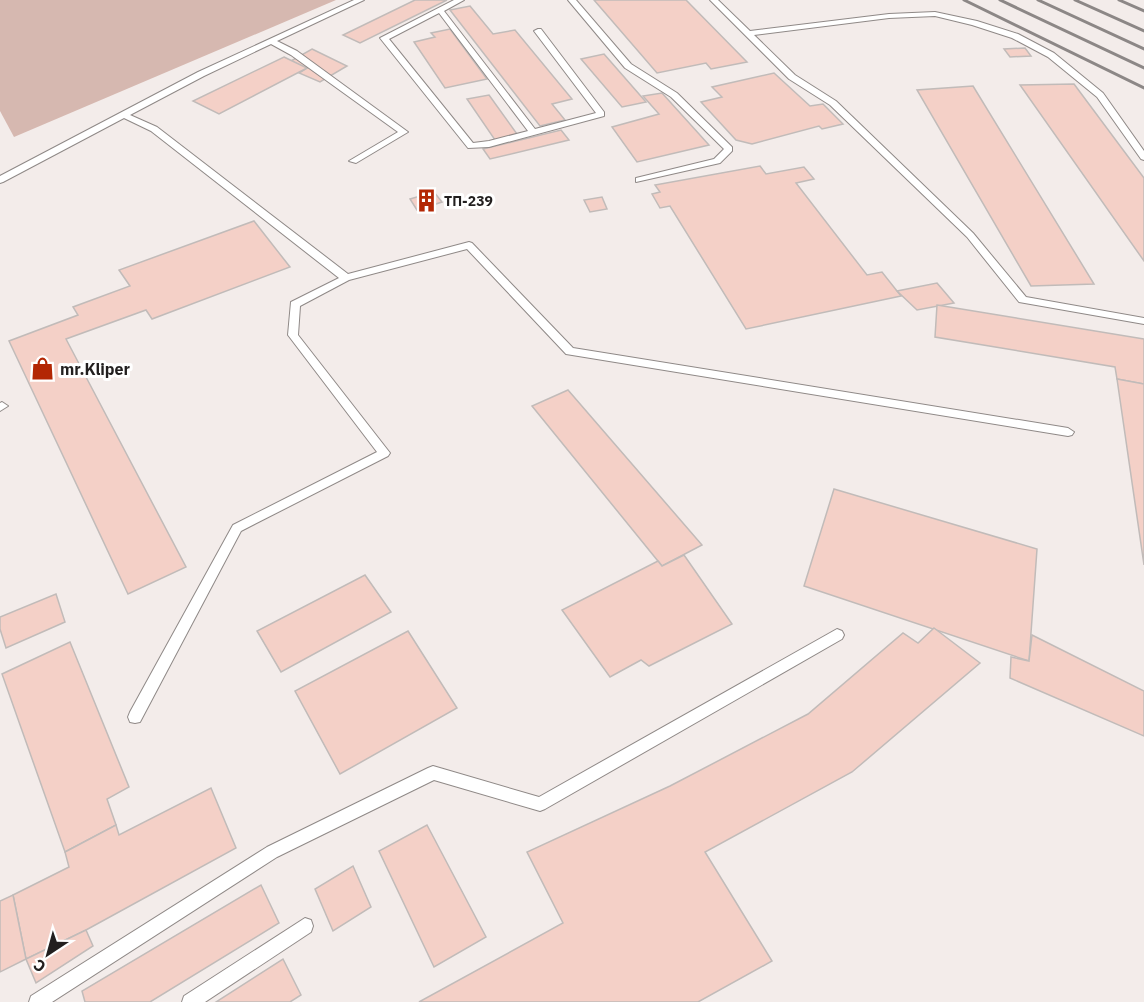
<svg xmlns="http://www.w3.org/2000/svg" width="1144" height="1002" font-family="'IBM Plex Sans',sans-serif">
<rect width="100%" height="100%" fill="#f3ecea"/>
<path fill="#d6b8b0" d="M0,0H336L14,137L0,111Z"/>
<g fill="#f4d0c7" stroke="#c1bbb9" stroke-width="1.5">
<path d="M415,0H447L360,43L343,35Z"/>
<path d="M594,0H686L747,62L711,69L706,63L657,73Z"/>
<path d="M470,6L493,34L515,30L572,99L552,104L565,120L540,126L450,10Z"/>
<path d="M450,29L487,79L445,88L414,42L435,37L431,33Z"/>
<path d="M1025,48L1031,56L1010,57L1004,49Z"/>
<path d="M312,49L347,66L320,82L299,73L307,68L291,61Z"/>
<path d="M604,54L646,102L622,107L581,59Z"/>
<path d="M284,57L307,68L219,114L193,101Z"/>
<path d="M774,73L810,106L823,104L843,124L822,129L819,126L752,144L736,140L701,102L722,97L712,87Z"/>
<path d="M1074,84L1144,178V261L1020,85Z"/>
<path d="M973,86L1094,284L1031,286L917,90Z"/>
<path d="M662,93L709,145L637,162L612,127L659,114L643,96Z"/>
<path d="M489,95L517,134L495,140L467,99Z"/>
<path d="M561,130L569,140L490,159L483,149Z"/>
<path d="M760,166L766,174L804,167L814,179L796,183L867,275L882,272L901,296L746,329L670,206L660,208L652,194L660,192L655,185Z"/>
<path d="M434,192L442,202L417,210L410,199Z"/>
<path d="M602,197L607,209L590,212L584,200Z"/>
<path d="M254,221L290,267L152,319L146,310L66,339L186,567L128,594L9,341L78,315L73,307L130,286L119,270Z"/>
<path d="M937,283L954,303L917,310L897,291Z"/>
<path d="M937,305L1144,339V384L1117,379L1115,367L935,337Z"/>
<path d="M1117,379L1144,384V565Z"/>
<path d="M568,390L702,545L662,566L532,406Z"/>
<path d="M834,489L1037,549L1029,661L804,586Z"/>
<path d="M684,555L732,624L649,666L641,660L610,677L562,610L658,561L662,566Z"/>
<path d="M365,575L391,612L281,672L257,631Z"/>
<path d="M56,594L65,622L6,648L0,629V617Z"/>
<path d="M934,628L980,663L852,772L705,852L772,961L698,1002H419L563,923L527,852L670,786L808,714L903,633L918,643Z"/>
<path d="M408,631L457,708L340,774L295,691Z"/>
<path d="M1032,635L1144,691V736L1010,678L1011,657L1029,661Z"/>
<path d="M70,642L129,787L107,799L116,825L65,852L2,674Z"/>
<path d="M211,788L236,848L86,930L26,959L13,895L69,867L65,852L116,825L119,835Z"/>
<path d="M427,825L486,937L434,967L379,851Z"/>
<path d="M353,866L371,907L333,931L315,889Z"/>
<path d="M261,885L279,923L150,1002H85L82,991Z"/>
<path d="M13,895L26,959L0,972V901Z"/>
<path d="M86,930L93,946L36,983L26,959Z"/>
<path d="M283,959L301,995L290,1002H216Z"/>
</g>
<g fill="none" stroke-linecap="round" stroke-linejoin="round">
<defs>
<g id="service">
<path d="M354,0H364L277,41L297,51L408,132L356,163L349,161L398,132L291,55L271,44L204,76L130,115L157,127L348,274L469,242L472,243L573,348L1068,428L1074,432L1072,435L1068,436L566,354L467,249L349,280L300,306L298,335L390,453L388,456L241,531L140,722L135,723L130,722L128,717L130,712L233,525L377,452L288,335L291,302L339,278L151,131L124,118L3,182L0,183V176L198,72Z"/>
<path d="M454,0H464L444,11L535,129L596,113L534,31L538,29H541L604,112V116L489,147L468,148L380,38ZM439,13L528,131L489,141L473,143L389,39Z"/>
<path d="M568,0H576L631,64L677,93L732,147V151L720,163L636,182V178L714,159L724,149L671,97L625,68Z"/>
<path d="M710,0H718L750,31L889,14L935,12L977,21L1018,34L1054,53L1103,93L1144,151V160L1141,159L1097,97L1048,57L1012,38L972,25L935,16L889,18L754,35L795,75L836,101L973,233L1026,297L1144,318V324L1019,302L967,237L830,105L789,79Z"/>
<path d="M2,402L8,406L0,411V403Z"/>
<path d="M837,629L842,631L844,635L842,639L545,809L540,811L434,780L277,857L52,1002H29L31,996L267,847L428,768L433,766L539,797Z"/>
<path d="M305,918L311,920L313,926L311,932L205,1002H182L184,996Z"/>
</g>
</defs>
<use href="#service" stroke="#8f8987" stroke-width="2"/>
<use href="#service" fill="#fff" fill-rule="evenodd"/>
<g stroke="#8c8786" stroke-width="3">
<path d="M964,0L1144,88"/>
<path d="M1000,0L1144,68"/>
<path d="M1038,0L1144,49"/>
<path d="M1075,0L1144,31"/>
<path d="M1119,0L1144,11"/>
</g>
</g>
<defs>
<symbol id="building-bare" viewBox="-9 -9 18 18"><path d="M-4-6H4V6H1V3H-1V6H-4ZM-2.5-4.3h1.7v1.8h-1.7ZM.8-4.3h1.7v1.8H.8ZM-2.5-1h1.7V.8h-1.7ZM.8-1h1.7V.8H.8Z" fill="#b32704" stroke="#fff" stroke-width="2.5" paint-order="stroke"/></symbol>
<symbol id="shop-bare" viewBox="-9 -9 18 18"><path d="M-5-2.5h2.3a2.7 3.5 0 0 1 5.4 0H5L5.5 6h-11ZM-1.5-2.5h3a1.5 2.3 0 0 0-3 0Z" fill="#b32704" stroke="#fff" stroke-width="2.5" paint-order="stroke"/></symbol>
</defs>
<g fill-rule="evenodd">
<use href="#building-bare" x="410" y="184" width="33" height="33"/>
<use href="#shop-bare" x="26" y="352" width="33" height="33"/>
</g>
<g text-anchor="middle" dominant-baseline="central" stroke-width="6" stroke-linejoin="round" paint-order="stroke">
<g font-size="14" font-weight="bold" fill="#221f1f" stroke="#fff" text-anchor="start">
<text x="444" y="201">ТП-239</text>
</g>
<g font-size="16" font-weight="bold" fill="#221f1f" stroke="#fff" text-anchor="start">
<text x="60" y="369">mr.Kliper</text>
</g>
</g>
<g transform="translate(48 954) rotate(216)" stroke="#ffffff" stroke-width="4.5" paint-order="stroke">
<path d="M0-4.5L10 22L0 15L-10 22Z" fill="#221f1f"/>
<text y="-9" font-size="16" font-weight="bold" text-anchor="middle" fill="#221f1f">С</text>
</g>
</svg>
